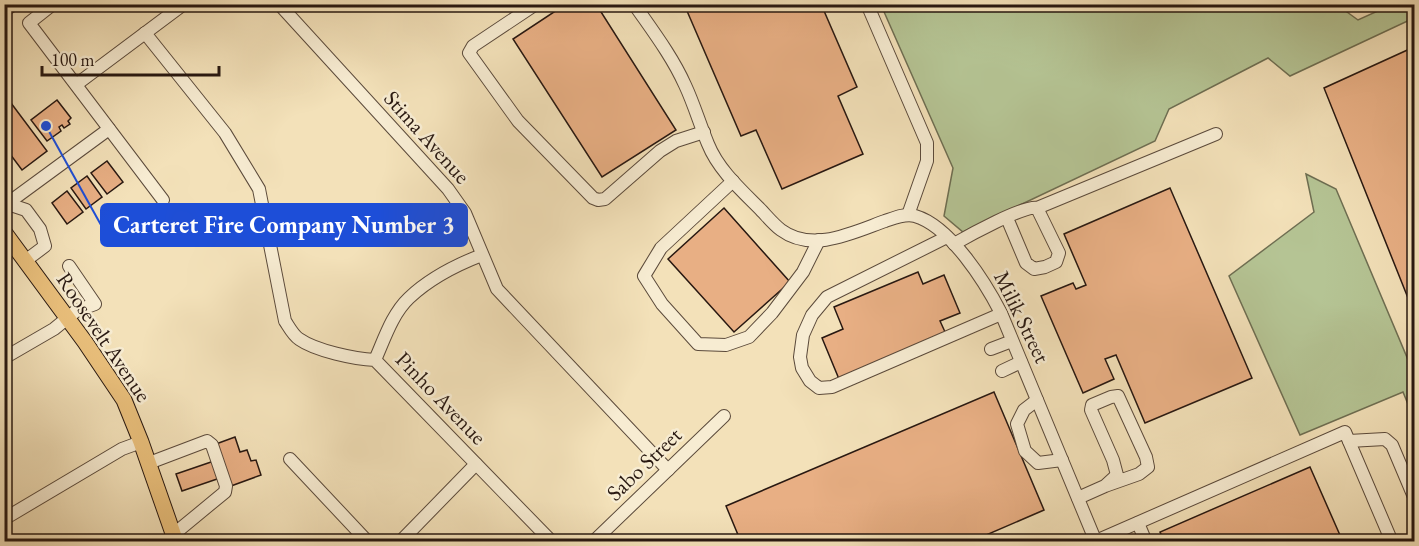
<svg xmlns="http://www.w3.org/2000/svg" width="1419" height="546" font-family="'EB Garamond',serif">
<rect width="100%" height="100%" fill="#f3e1b9"/>
<filter id="stains"><feTurbulence type="fractalNoise" baseFrequency=".00333" numOctaves="4"/><feColorMatrix values="0 0 0 0 .2 0 0 0 0 .09 0 0 0 0 .02 0 0 0 .5 -.17"/></filter>
<radialGradient id="worn" r=".72"><stop offset=".6" stop-color="#630" stop-opacity="0"/><stop offset="1" stop-color="#630" stop-opacity=".3"/></radialGradient>
<g fill="#b5c494" stroke="#6e6e52" stroke-width="1.5">
<path d="M1336,4L1358,20L1391,5L1414,4V18L1290,76L1268,58L1169,109L1155,141L963,232L944,216L953,168L881,5Z"/>
<path d="M1306,174L1336,189L1414,374V419L1403,392L1300,435L1229,276L1314,212Z"/>
</g>
<g fill="#e8af84" stroke="#281811" stroke-width="1.5">
<path d="M566,4H596L676,130L602,177L513,39Z"/>
<path d="M684,4H821L857,87L838,96L863,154L782,189L756,130L741,136Z"/>
<path d="M1414,47V313L1324,88Z"/>
<path d="M57,100L71,118L68,121L70,124L64,128L62,125L59,127L61,131L47,141L31,120Z"/>
<path d="M11,103L47,151L22,170L4,146V108Z"/>
<path d="M107,161L123,182L107,194L91,173Z"/>
<path d="M87,176L102,197L86,209L71,188Z"/>
<path d="M1170,188L1252,378L1145,423L1116,355L1105,359L1114,379L1083,393L1041,296L1073,283L1076,289L1086,285L1064,234Z"/>
<path d="M67,191L83,212L67,224L52,203Z"/>
<path d="M724,208L790,282L734,332L668,259Z"/>
<path d="M918,272L923,284L944,275L960,313L940,321L946,334L839,379L822,338L843,329L834,307Z"/>
<path d="M994,392L1044,510L970,542H741L726,506Z"/>
<path d="M235,437L240,452L247,450L251,461L256,460L261,475L231,486L216,444Z"/>
<path d="M214,461L220,478L182,491L176,474Z"/>
<path d="M1310,467L1343,542H1165L1160,532Z"/>
</g>
<g fill="none" stroke-linecap="round" stroke-linejoin="round">
<defs>
<g id="minor">
<path d="M7,4L10,7"/>
<path d="M53,4L29,23L163,200"/>
<path d="M279,4L448,189L465,213L497,289L668,470"/>
<path d="M536,4L473,46L469,53L518,121L593,198L598,200L605,199L660,151L676,141L704,132"/>
<path d="M634,4C652,30 672,56 685,85C694,104 700,125 708,144C718,169 740,189 759,208C766,215 773,224 781,230C812,253 852,233 885,221C894,218 905,213 915,216C950,226 985,282 1001,313L1096,542"/>
<path d="M867,4L927,143V161L908,215"/>
<path d="M145,33L225,133L259,189L285,321C289,327 293,335 299,339C316,351 355,359 375,360L552,542"/>
<path d="M77,84L184,4"/>
<path d="M733,181L661,248L644,276L662,304L698,344L726,345L749,337L772,313L803,272L819,240"/>
<path d="M8,204L26,210L40,229L45,246L25,261"/>
<path d="M4,206L109,129"/>
<path d="M1037,208L1216,134"/>
<path d="M947,237L827,297L812,315L803,335L800,357L802,368L810,381L819,388L832,387L1001,314"/>
<path d="M954,244C968,236 1024,205 1037,208L1059,253L1056,262L1045,267L1034,269L1026,263L1007,218"/>
<path d="M991,349L1012,341"/>
<path d="M4,358L54,329L76,311L95,304L69,266"/>
<path d="M375,360C384,340 392,314 409,298C429,279 456,265 482,255"/>
<path d="M1002,371L1021,362"/>
<path d="M1037,400L1024,410L1017,424L1025,451L1038,463L1062,460"/>
<path d="M1349,441L1385,439L1392,445L1414,497"/>
<path d="M290,459L368,542"/>
<path d="M149,463L207,441L212,445L226,486L225,492L174,534"/>
<path d="M1078,498L1105,486L1117,475L1113,460L1091,410L1092,405L1111,397L1118,396L1146,457L1148,467L1139,474L1105,486"/>
<path d="M4,519L122,449L141,442"/>
<path d="M1138,523L1146,542"/>
<path d="M1096,541L1345,432L1392,542"/>
<path d="M400,542L476,464"/>
<path d="M593,542L724,416"/>
</g>
<path id="major" d="M4,232L85,342L124,400L141,442L176,542"/>
</defs>
<use href="#minor" stroke="#5b4a3b" stroke-width="14"/>
<use href="#major" stroke="#281811" stroke-width="17"/>
<use href="#minor" stroke="#f7ecd2" stroke-width="12"/>
<use href="#major" stroke="#eac07c" stroke-width="15"/>
</g>
<g text-anchor="middle" dominant-baseline="central" stroke-width="5" stroke-linejoin="round" paint-order="stroke">
<g font-size="22" fill="#281811" stroke="#f7ecd2">
<text transform="translate(427 137) rotate(48)">Stima Avenue</text>
<text transform="translate(1022 317) rotate(64)">Milik Street</text>
<text transform="translate(104 337) rotate(56)">Roosevelt Avenue</text>
<text transform="translate(441 398) rotate(46)">Pinho Avenue</text>
<text transform="translate(644 464) rotate(-44)">Sabo Street</text>
</g>
</g>
<path fill="none" stroke="#1d4ed8" stroke-width="2" d="M46 126L101 225"/>
<circle fill="#1d4ed8" stroke="#f7ecd2" stroke-width="2" cx="46" cy="126" r="6"/>
<rect fill="#1d4ed8" stroke="#1d4ed8" stroke-width="2" x="101" y="204" width="366" height="42" rx="6"/>
<g font-size="24" text-anchor="middle" font-weight="bold" fill="#fff">
<text x="284" y="233">Carteret Fire Company Number 3</text>
</g>
<rect width="1419" height="546" fill="none" stroke="#f3e1b9" stroke-width="24"/>
<rect x="6" y="6" width="1407" height="534" fill="none" stroke="#281811" stroke-width="3"/>
<rect x="12" y="12" width="1395" height="522" fill="none" stroke="#281811" stroke-width="1.5"/>
<path d="M42 66v9h177v-9" fill="none" stroke="#281811" stroke-width="3"/>
<text x="51" y="66" font-size="18" fill="#281811" stroke="#f7ecd2" stroke-width="4.5" paint-order="stroke">100 m</text>
<rect width="100%" height="100%" filter="url(#stains)"/>
<rect width="100%" height="100%" fill="url(#worn)"/>
</svg>
